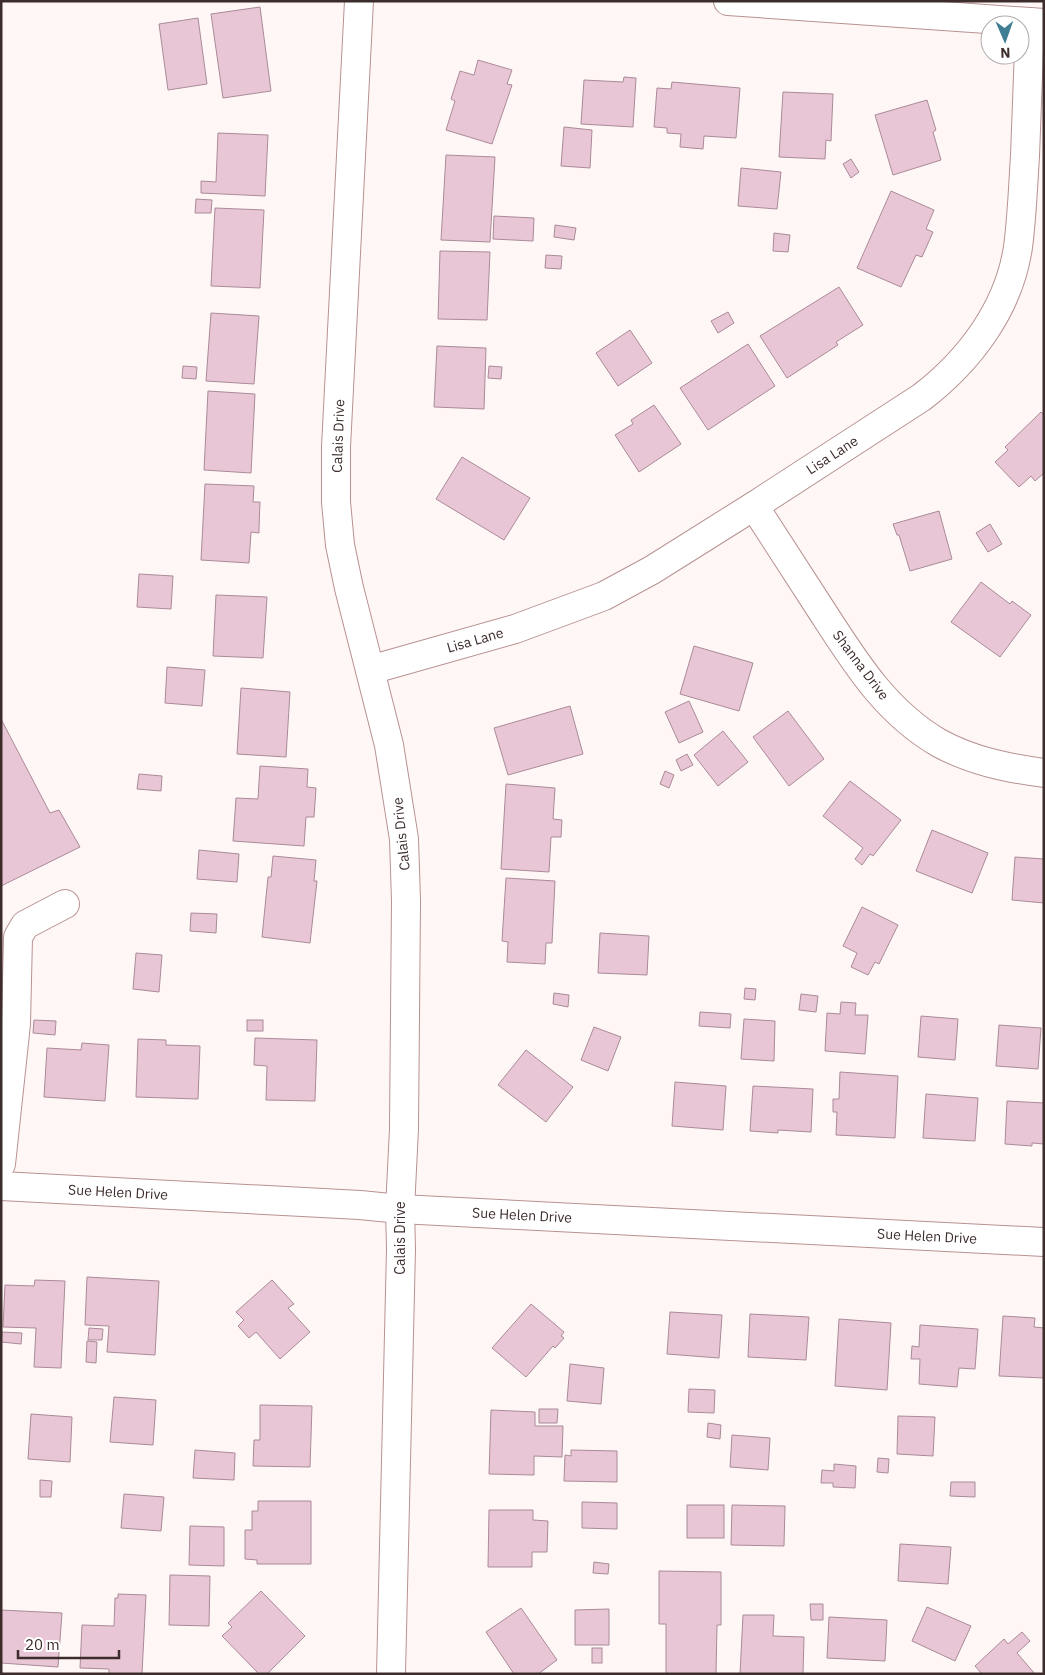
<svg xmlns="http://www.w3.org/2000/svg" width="1045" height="1675" font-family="'IBM Plex Sans',sans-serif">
<rect width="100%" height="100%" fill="#fff7f6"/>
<g fill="#e9c6d5" stroke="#aa8a98">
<path d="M260,7L271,91L223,98L211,14Z"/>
<path d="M198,18L207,84L168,90L159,24Z"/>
<path d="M478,60L512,70L507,84L512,85L492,144L446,130L455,101L451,99L460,71L474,75Z"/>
<path d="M624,77L636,78L633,127L581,124L584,80L623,82Z"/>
<path d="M672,82L740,88L736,138L704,136L703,149L680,147L681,134L667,133V128L654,127L657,88L671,89Z"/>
<path d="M783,92L833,94L831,141L826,140L825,159L779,157Z"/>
<path d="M927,100L936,130L933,132L941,160L893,175L875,115Z"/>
<path d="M564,127L592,130L590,168L561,166Z"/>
<path d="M218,133L268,135L265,196L201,193V181L216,182Z"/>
<path d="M446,155L495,157L490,242L441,240Z"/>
<path d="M851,159L859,172L851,178L843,164Z"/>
<path d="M741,168L781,172L777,209L738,206Z"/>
<path d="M891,191L934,210L926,229L933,232L922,257L916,255L901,287L857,268Z"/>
<path d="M196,199L212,200L211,213H195Z"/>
<path d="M215,208L264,210L260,288L211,286Z"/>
<path d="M494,216L534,218L533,241L493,239Z"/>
<path d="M555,225L576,228L574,240L554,237Z"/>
<path d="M774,233L790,235L788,252L773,251Z"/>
<path d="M440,251L490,252L487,320L438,319Z"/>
<path d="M546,255L562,256L561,269L545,268Z"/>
<path d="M839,287L863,325L836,342L838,345L787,378L760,336Z"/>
<path d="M728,312L734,323L718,333L711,321Z"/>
<path d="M211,313L259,316L254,384L206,381Z"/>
<path d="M630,330L652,363L618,386L596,353Z"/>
<path d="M748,344L775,386L708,430L680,388Z"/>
<path d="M437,346L486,348L484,409L434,407Z"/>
<path d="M183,366L197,367L196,379L182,378Z"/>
<path d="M489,366L502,367L501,379L488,378Z"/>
<path d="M208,391L255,394L251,473L204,470Z"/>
<path d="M654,405L681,444L639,472L615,435L633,424L631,420Z"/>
<path d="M1041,412L1044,415V473L1035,481L1031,476L1030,477L1019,487L995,462L1008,450L1005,447Z"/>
<path d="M462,457L530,498L504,540L436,499Z"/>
<path d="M205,484L254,486L253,502H260L259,528V533L251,532L249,563L201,560Z"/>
<path d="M939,511L952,559L910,571L899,535H897L893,524Z"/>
<path d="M990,524L1002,544L988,552L976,533Z"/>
<path d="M139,574L173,576L171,609L137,607Z"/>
<path d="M981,582L1010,604L1012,601L1031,615L1000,657L951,622Z"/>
<path d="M216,595L267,597L263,658L213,656Z"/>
<path d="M694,646L753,663L739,711L680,694Z"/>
<path d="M167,667L205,670L202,706L165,703Z"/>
<path d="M241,688L290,692L286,757L237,754Z"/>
<path d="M689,701L703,732L679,743L665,712Z"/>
<path d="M570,706L583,754L508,775L494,728Z"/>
<path d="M788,711L824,759L789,786L753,737Z"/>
<path d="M1,719L50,813L59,810L80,847L1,886Z"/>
<path d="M723,731L748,762L718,786L694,755Z"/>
<path d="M687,754L693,765L681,771L676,760Z"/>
<path d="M260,766L308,769L307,787L316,788L314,817H306L304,846L233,841L236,798L258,799Z"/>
<path d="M665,771L674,775L669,788L660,784Z"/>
<path d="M139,774L162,776L161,791L137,789Z"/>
<path d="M850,781L901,820L873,856L870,854L862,865L855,859L863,848L823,816Z"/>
<path d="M506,784L555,788L553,819L562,820L561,837H551L549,872L501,869Z"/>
<path d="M932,830L988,853L972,893L916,871Z"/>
<path d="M199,850L239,854L237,882L197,879Z"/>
<path d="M273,856L316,860L314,881H317L310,943L262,937L268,877H271Z"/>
<path d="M1015,857L1044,859V903L1012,900Z"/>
<path d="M506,878L555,881L552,943H546L545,964L507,962L508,942L502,941Z"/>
<path d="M862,907L898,925L879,964L875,962L868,975L851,967L857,953L843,946Z"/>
<path d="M191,913L217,914L216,933L190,931Z"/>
<path d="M600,933L649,936L647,975L598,973Z"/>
<path d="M136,953L162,955L159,992L133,989Z"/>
<path d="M745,988L756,989L755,1000L744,999Z"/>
<path d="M554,993L569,995L568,1007L553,1004Z"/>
<path d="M801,994L818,996L816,1012L799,1010Z"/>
<path d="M841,1002L856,1003L855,1015H868L865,1054L825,1051L827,1013L840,1014Z"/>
<path d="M700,1012L731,1014L730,1028L699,1026Z"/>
<path d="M921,1016L958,1019L955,1060L918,1057Z"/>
<path d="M744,1019L775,1021L774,1061L741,1059Z"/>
<path d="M34,1020L56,1021L55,1035L33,1033Z"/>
<rect x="247" y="1020" width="16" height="11"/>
<path d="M999,1025L1041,1028L1038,1069L996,1066Z"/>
<path d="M594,1027L621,1037L608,1071L581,1060Z"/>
<path d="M255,1038L317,1040L315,1101L266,1100L267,1066L254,1065Z"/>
<path d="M138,1039L166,1040V1045L200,1046L198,1099L136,1097Z"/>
<path d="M82,1043L109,1045L105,1101L44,1097L47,1048L81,1050Z"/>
<path d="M526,1050L573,1087L546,1122L498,1085Z"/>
<path d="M840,1072L898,1076L895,1138L836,1135L837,1112H833V1099H839Z"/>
<path d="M675,1082L726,1086L723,1130L672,1126Z"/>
<path d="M753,1086L813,1089L811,1132L778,1130V1133L750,1131Z"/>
<path d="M926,1094L978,1098L975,1141L923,1138Z"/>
<path d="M1007,1101L1044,1103V1144L1032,1143V1146L1005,1144Z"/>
<path d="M87,1277L159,1281L155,1355L107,1352L109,1326L85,1325Z"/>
<path d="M35,1280L65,1281L61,1368L34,1367L36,1328L3,1327L5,1285L34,1286Z"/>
<path d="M272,1280L294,1304L288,1308L310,1332L280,1359L256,1332L249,1338L238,1326L244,1320L236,1312Z"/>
<path d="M531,1304L564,1332L561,1336L564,1338L555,1348L553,1346L526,1377L492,1348Z"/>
<path d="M670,1312L722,1315L719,1358L667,1354Z"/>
<path d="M750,1314L809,1317L806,1360L748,1357Z"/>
<path d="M1003,1316L1035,1318L1034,1327L1044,1328V1378L999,1376Z"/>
<path d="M839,1319L891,1323L887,1390L835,1386Z"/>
<path d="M920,1325L978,1329L975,1369L959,1368L957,1387L919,1384L920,1359H911L912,1346L919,1347Z"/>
<path d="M89,1328L103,1329L102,1340H88Z"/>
<path d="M2,1332L22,1333L21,1344L1,1342Z"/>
<path d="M87,1341L97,1342L96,1363L86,1362Z"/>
<path d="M570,1364L604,1368L601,1404L567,1401Z"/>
<path d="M689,1389L715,1390L714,1413L688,1412Z"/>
<path d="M114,1397L156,1400L153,1445L110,1442Z"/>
<path d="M260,1405L312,1406L310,1467L253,1466L254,1440H260Z"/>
<path d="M539,1409H558L557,1423H539Z"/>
<path d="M491,1410L535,1412V1426H563L562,1457L534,1456V1475L489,1474Z"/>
<path d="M31,1414L72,1417L70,1462L28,1459Z"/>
<path d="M898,1416L935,1417L933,1456L897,1454Z"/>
<path d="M708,1423L721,1425L720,1439L707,1437Z"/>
<path d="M732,1435L770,1438L768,1470L730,1467Z"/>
<path d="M195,1450L235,1453L234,1480L193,1478Z"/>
<path d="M571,1450L617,1451V1482L564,1481L565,1455L571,1456Z"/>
<path d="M878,1458L889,1459L888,1473L877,1472Z"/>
<path d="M834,1464L856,1466L855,1488L833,1487V1483H821L822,1470L834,1471Z"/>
<path d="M40,1480L52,1481L51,1497H40Z"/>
<path d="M951,1482H975V1497L950,1496Z"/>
<path d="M124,1494L164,1497L161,1531L121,1528Z"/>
<path d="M258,1501H311V1564H257V1560L245,1559V1530H252V1511H258Z"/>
<path d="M582,1502L617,1503V1529L582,1528Z"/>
<rect x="687" y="1505" width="37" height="33"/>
<path d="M732,1505L785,1506L784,1546L731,1545Z"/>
<path d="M489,1510H533V1520L548,1521L547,1552H532V1567H488Z"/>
<path d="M190,1526L224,1527V1566L189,1565Z"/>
<path d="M900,1544L951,1547L948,1584L898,1581Z"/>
<path d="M594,1562L609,1564L608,1574L593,1573Z"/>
<path d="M659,1571L721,1572V1625H717L716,1674H666V1624H659Z"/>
<path d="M170,1575L210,1576L209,1626L169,1625Z"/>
<path d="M261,1591L305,1636L267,1674H259L222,1636L232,1627L228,1623Z"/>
<path d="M118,1594L146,1595L142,1674H109V1669L80,1668L82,1625L114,1626L115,1598H118Z"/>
<path d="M810,1604H823V1620H811Z"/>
<path d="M927,1607L971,1626L955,1661L912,1641Z"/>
<path d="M521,1608L557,1660L538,1674H514L486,1632Z"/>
<path d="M609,1609V1645H575V1610Z"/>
<path d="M1,1610L62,1613L58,1667L1,1663Z"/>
<path d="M743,1615H774L773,1636L804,1637L803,1674H740Z"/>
<path d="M829,1617L887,1620L885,1661L827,1658Z"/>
<path d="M1022,1632L1030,1641L1017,1653L1035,1674H982L975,1666L1004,1639L1008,1644Z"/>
<rect x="592" y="1648" width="10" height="15"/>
</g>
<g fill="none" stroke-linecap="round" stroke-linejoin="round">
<defs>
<g id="minor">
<path d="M359,1L336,447V502L340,545L349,588L389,745L404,839L406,901L404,1129L400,1209L401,1249L391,1674"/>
<path d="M728,1L1044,23"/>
<path d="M754,506C776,540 798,574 820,608C853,659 884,711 939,743C972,761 1007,768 1044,773"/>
<path d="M370,670L515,629L604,596L652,570L754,506L922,397C970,360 1009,308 1018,247C1022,217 1023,186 1025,156C1027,111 1028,67 1030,22"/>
<path d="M1,1164L16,1024L18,937L25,925L65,904"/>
<path d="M1,1186L360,1205L400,1209L1044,1242"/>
</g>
</defs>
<use href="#minor" stroke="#b79291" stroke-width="30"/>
<use href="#minor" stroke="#fff" stroke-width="28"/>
</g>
<g text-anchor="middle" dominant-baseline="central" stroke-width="5" stroke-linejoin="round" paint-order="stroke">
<g font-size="14" fill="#3c2d2c" stroke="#fff">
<text transform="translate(338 436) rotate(-88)">Calais Drive</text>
<text transform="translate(832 455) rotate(-33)">Lisa Lane</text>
<text transform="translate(475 640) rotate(-16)">Lisa Lane</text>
<text transform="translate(861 665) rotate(53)">Shanna Drive</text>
<text transform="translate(401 834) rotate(-96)">Calais Drive</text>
<text transform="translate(118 1192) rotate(3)">Sue Helen Drive</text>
<text transform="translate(522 1215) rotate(3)">Sue Helen Drive</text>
<text transform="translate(927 1236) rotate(3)">Sue Helen Drive</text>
<text transform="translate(400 1238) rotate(-90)">Calais Drive</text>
</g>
</g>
<rect width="1045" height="1675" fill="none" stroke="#3c2d2c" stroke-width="5"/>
<g transform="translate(1005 40) rotate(178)"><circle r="24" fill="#ffffff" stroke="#b1abab"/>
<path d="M0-4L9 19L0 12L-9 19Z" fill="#407e94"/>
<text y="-8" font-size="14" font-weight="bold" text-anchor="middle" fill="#3c2d2c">N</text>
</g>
<path d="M18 1650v8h101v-8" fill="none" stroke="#3c2d2c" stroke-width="2.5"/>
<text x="25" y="1650" font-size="15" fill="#3c2d2c" stroke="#ffffff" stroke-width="4" paint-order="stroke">20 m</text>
</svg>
